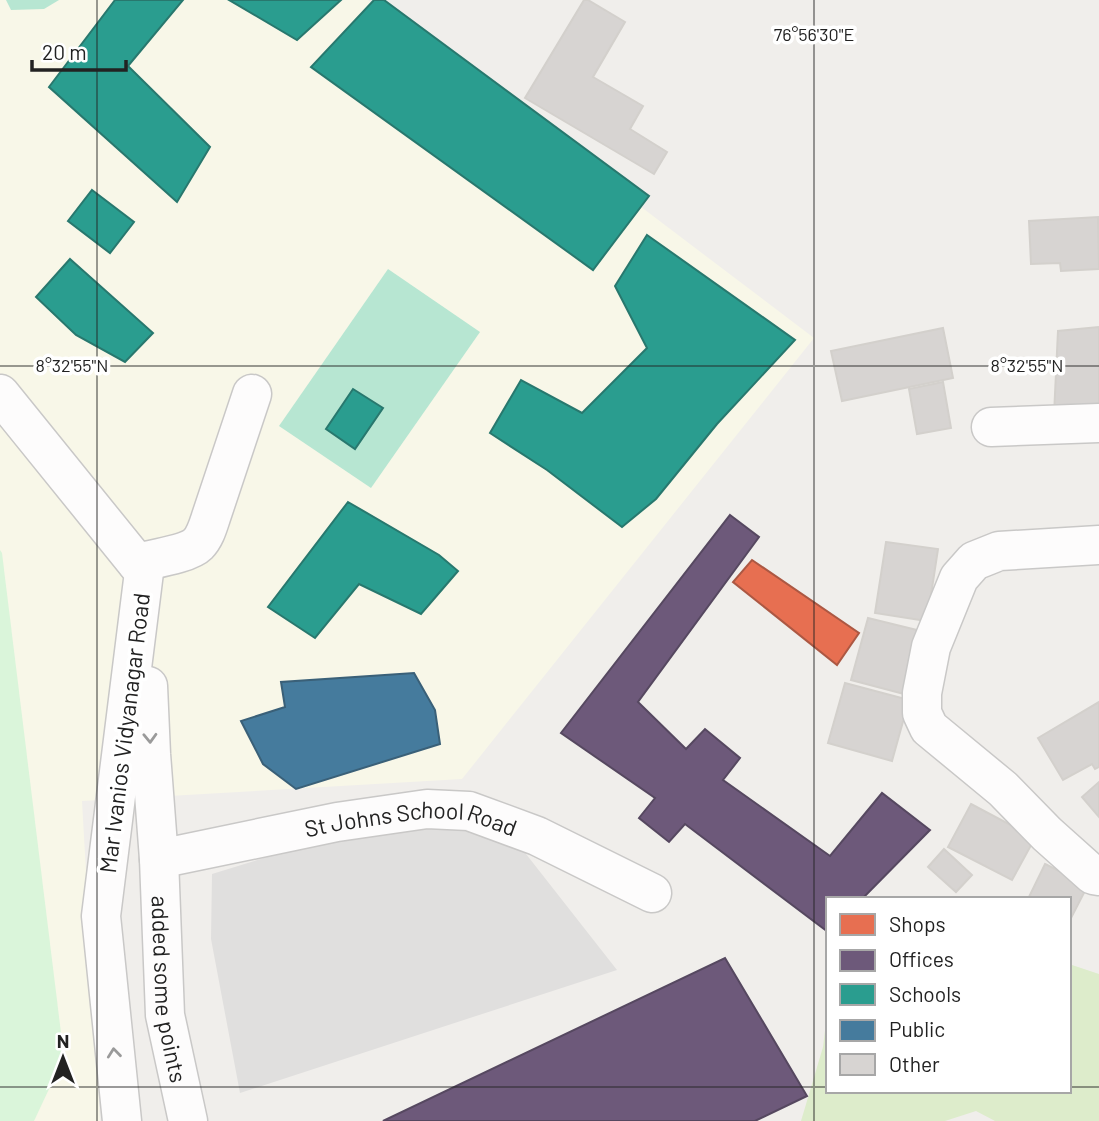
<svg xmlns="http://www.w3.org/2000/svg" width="1099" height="1121" font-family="Barlow,sans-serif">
<rect width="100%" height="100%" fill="#f0eeeb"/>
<path fill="#f8f7e8" d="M0,0H368L814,338L462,779L82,801L100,1121H0Z"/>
<path fill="#ddeccb" d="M1069,964L1099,974V1121H995L976,1111L945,1121H801L823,1047L828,1006V1091H1069Z"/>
<path fill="#daf5da" d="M0,550L2,553L64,1057L34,1121H0Z"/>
<g fill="#b7e6d2">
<path d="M6,0H59L44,9L11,10Z"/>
<path d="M388,269L480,332L371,488L279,426Z"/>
</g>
<path fill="#e0dfde" d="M396,813L497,817L617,970L240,1093L211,939L212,874L296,848Z"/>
<path fill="#e76f51" stroke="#ac5843" stroke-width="2" d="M752,560L859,633L837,665L733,582Z"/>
<g fill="#6d597a" stroke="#564860" stroke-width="2">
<path d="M730,515L759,537L638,702L686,749L705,729L740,758L723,780L830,856L882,793L930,830L862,899H828V932L685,824L669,842L639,818L655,798L561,733Z"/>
<path d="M725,958L807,1096L755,1121H383Z"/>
</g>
<g fill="#2a9d8f" stroke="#28786e" stroke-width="2">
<path d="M115,0H183L128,66L210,147L177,202L49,87Z"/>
<path d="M229,0H341L297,40Z"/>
<path d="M374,0H384L649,196L593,270L311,67Z"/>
<path d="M92,190L134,222L110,253L68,221Z"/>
<path d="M647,235L795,340L717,424L656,499L622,527L547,470L490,433L521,380L582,413L647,348L615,286Z"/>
<path d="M70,259L153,333L125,362L76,335L36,297Z"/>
<path d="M353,389L383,408L355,449L326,429Z"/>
<path d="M348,502L439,555L458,571L421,614L359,584L315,638L268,607Z"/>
</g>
<path fill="#457b9d" stroke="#3a6078" stroke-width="2" d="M414,673L435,710L440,744L296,789L263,764L241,721L285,707L281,682Z"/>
<g fill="#d7d4d2" stroke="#d3d0cc" stroke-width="2">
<path d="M584,0H588L625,22L593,77L643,106L630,129L667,152L654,174L525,98Z"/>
<path d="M1098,217L1099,269L1061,271L1060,263L1031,264L1029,221Z"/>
<path d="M1099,327V411L1054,415L1058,331Z"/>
<path d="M943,328L953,378L842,401L831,351Z"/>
<path d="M943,382L951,428L917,434L909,389Z"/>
<path d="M886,542L938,549L927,621L875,613Z"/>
<path d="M868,618L921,631L904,694L851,680Z"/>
<path d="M845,683L909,700L892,761L828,743Z"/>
<path d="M1099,702V767L1095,769L1092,764L1063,780L1038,738Z"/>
<path d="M1099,782V817L1082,797Z"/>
<path d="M971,804L1035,838L1012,880L948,847Z"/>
<path d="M944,849L972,875L956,892L928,867Z"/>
<path d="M1045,864L1088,885L1070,920L1069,899H1028Z"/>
</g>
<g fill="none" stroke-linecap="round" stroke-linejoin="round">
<defs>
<g id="minor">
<path d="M0,394L144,572L101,916L122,1121"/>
<path d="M991,427L1099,423"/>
<path d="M1099,545L999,551L974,561L959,578L931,647L922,693V713L929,728L1003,789L1047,834L1093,875L1099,876"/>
<path d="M137,563C152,559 188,554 198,544C205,537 208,526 211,517L252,394"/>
<path id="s1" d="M148,686L151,754L159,859L165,1015L188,1121"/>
<path id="s2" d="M159,859L337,822L427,809L469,811L537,836L652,893"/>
</g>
</defs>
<use href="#minor" stroke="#c9c8c7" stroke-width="41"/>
<use href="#minor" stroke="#fdfcfc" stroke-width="38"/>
</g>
<defs><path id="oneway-chevron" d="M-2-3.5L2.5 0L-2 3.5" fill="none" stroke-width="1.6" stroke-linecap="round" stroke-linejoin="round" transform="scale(1.75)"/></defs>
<g stroke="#9a9a9a">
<use href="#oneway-chevron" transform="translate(150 738) rotate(88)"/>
<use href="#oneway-chevron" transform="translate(114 1053) rotate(-96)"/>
</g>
<path fill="none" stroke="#222" stroke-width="2" stroke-opacity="0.45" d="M97,0V1121M814,0V1121M0,366H1099M0,1087H828M1069,1087H1099"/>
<g text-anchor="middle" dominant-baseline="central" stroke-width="7" stroke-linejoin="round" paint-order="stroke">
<g font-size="23" fill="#222" stroke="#fff">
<text transform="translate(124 733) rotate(-83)">Mar Ivanios Vidyanagar Road</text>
<text stroke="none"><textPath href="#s2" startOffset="257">St Johns School Road</textPath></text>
<text stroke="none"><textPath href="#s1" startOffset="304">added some points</textPath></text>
</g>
</g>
<g font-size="18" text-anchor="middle" fill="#222" stroke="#fff" stroke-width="7" stroke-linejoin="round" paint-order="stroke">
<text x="814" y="41">76°56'30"E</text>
<text x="72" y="372">8°32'55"N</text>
<text x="1027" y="372">8°32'55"N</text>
</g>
<rect x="826" y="897" width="245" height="196" fill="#ffffff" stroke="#a7a7a7" stroke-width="2"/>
<rect x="840" y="914" width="35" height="21" fill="#e76f51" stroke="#a7a7a7" stroke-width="2"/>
<text x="889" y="932" font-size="21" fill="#222222">Shops</text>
<rect x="840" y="950" width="35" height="21" fill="#6d597a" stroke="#a7a7a7" stroke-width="2"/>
<text x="889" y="967" font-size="21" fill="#222222">Offices</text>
<rect x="840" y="984" width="35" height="21" fill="#2a9d8f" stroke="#a7a7a7" stroke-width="2"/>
<text x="889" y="1002" font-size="21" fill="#222222">Schools</text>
<rect x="840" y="1020" width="35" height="21" fill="#457b9d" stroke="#a7a7a7" stroke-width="2"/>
<text x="889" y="1037" font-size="21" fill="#222222">Public</text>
<rect x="840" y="1054" width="35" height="21" fill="#d7d4d2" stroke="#a7a7a7" stroke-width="2"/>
<text x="889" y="1072" font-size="21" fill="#222222">Other</text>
<g transform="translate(63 1058)" stroke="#ffffff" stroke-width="5" paint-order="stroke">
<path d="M0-5L12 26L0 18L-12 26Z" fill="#222222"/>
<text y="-10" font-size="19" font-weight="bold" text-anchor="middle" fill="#222222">N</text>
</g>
<path d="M32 60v10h94v-10" fill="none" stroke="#222222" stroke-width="3.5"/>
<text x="42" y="60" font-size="21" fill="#222222" stroke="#ffffff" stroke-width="5" paint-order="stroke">20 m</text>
</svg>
